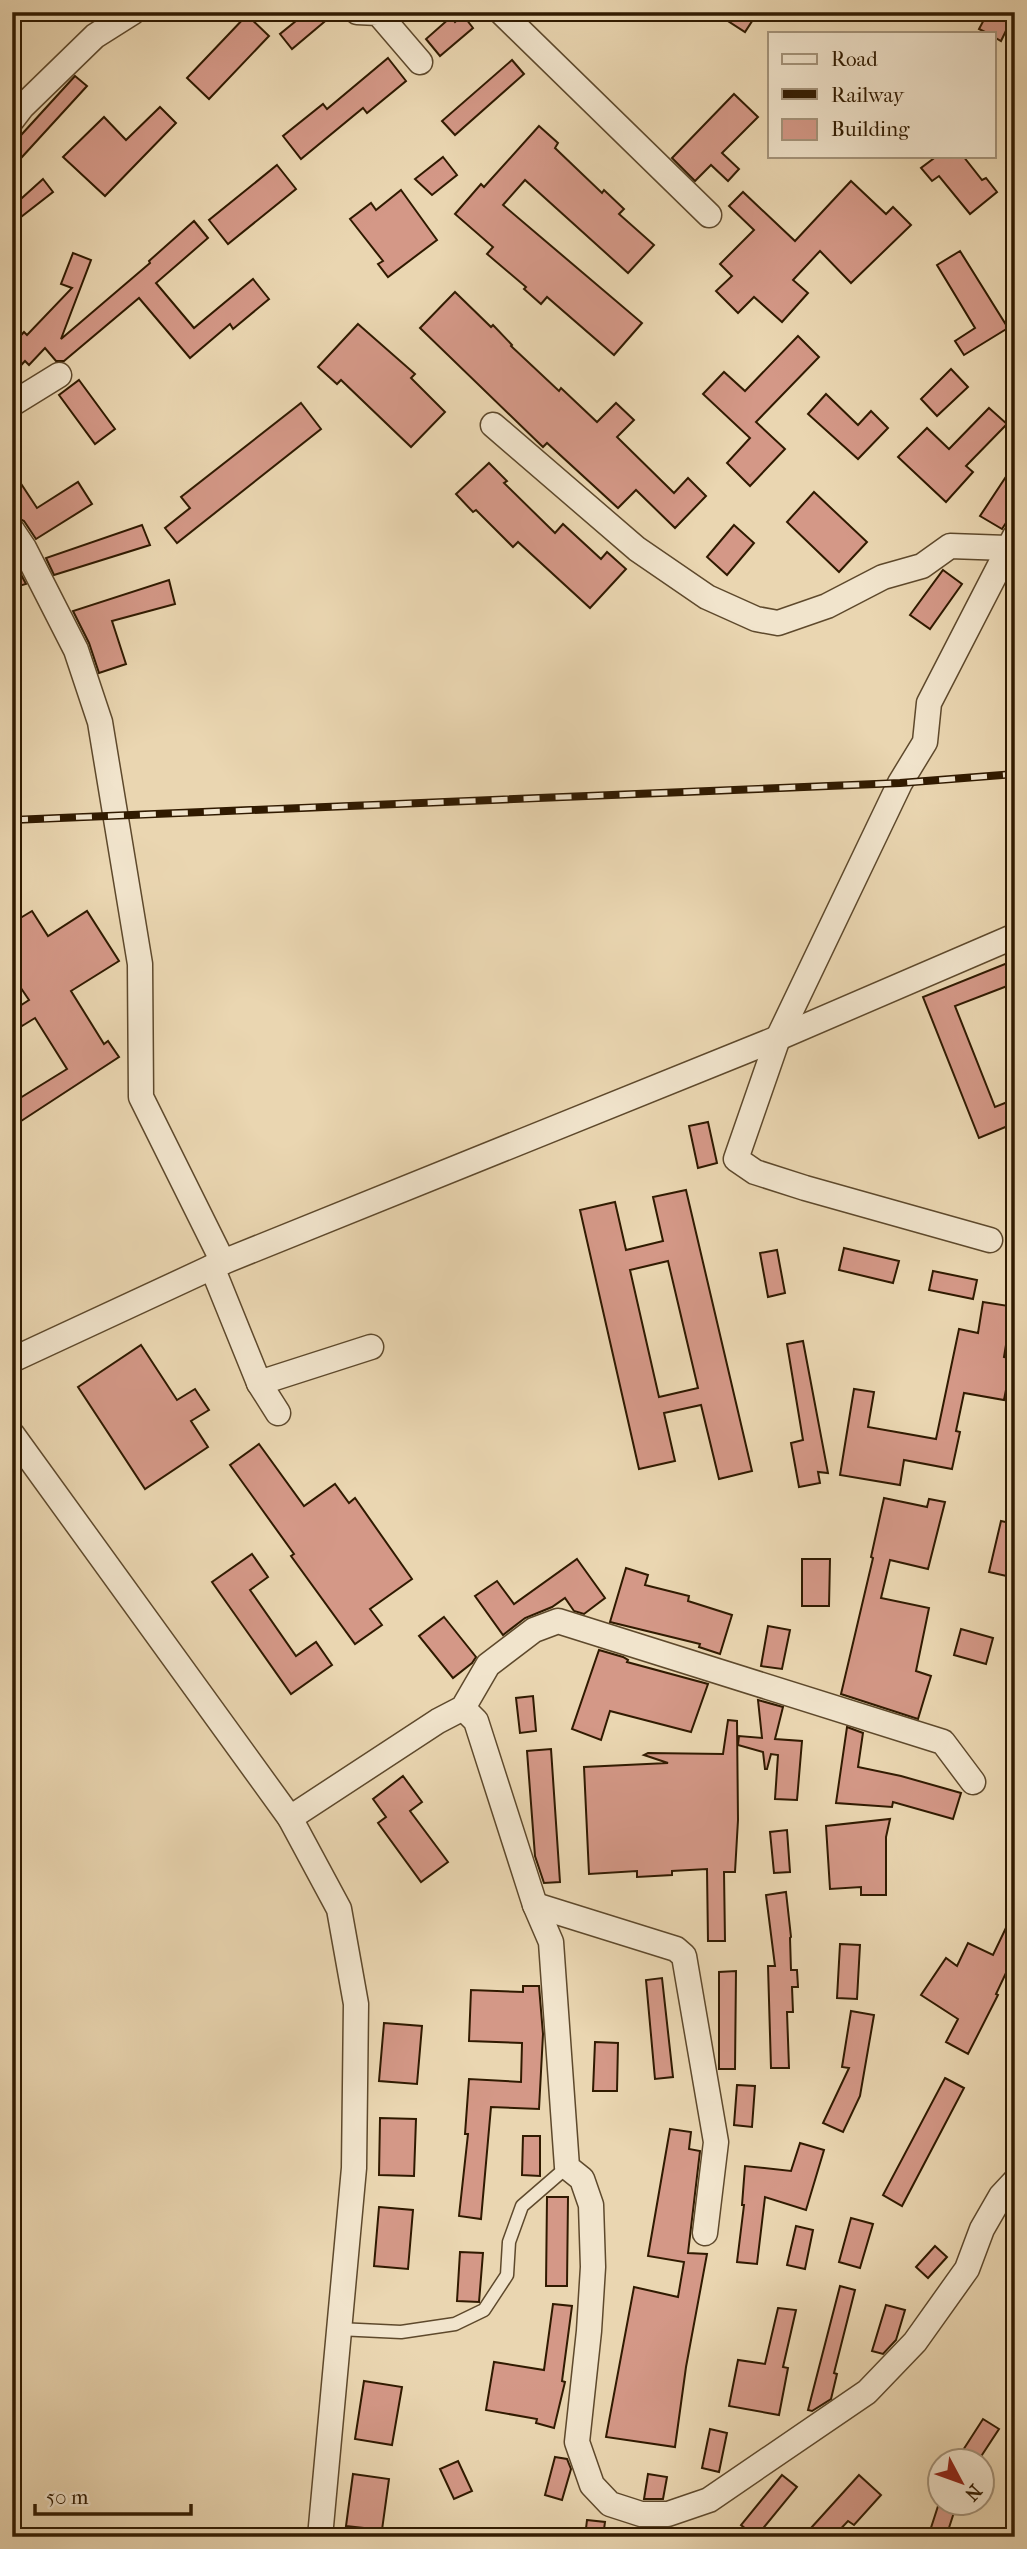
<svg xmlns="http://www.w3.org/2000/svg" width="1027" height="2549" font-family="'IM FELL French Canon',serif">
<rect width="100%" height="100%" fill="#ead6b1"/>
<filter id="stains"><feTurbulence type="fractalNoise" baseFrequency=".00286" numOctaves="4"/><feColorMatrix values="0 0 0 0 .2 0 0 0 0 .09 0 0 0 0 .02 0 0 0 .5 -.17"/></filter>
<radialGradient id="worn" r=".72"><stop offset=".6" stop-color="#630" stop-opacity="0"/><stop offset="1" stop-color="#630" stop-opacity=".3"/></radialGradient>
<g fill="#d49887" stroke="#301a00" stroke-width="2" fill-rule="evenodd">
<path d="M307,12H336L292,49L280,34Z"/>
<path d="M714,12H758L745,32Z"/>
<path d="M988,12H1015L1001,41L994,37V33H987L979,29Z"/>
<path d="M247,15L269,36L209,99L187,78Z"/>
<path d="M463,15L473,28L440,56L426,39L451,17L455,22Z"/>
<path d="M388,58L406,81L367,113L363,108L301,159L283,136L323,104L327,109Z"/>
<path d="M512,60L524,74L455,135L442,121Z"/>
<path d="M75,76L87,86L22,157L12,148V145Z"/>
<path d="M734,94L758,117L722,153L739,169L728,181L711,165L695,181L672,158Z"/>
<path d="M160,107L176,123L105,196L63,157L104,117L126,140Z"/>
<path d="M539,126L558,143L555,148L602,193L604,190L624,209L619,214L654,245L628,273L525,180L503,205L642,323L614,355L547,297L541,304L524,289L526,287L487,254L493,247L455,214L481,184L484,187Z"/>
<path d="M937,156H963L982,180L986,178L997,192L970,214L939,176L932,181L921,168Z"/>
<path d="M443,157L457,175L432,195L415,179Z"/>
<path d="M277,165L296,189L228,244L209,220Z"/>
<path d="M43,179L53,192L12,224V207Z"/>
<path d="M851,181L886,214L893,207L911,225L851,283L820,251L793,280L808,293L782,322L754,297L738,313L716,291L732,276L720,264L754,230L729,206L743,192L795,241Z"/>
<path d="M401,190L437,240L388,277L378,264L383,261L350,219L371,203L376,210Z"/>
<path d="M194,221L208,238L156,283L194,328L253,279L269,299L233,329L230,324L190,358L139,298L64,361H56L45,348L29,365L25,361L12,375V345L24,332L27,335L72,288L61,284L73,253L91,260L61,339L150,263L149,261Z"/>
<path d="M960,251L1008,328L964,355L955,341L975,328L937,265Z"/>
<path d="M455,292L491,327L493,325L512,345L511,346L559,391L561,388L597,422L616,403L634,420L617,437L674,493L688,478L706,496L675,528L636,490L618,508L547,443L543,447L420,328Z"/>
<path d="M358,324L415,374L411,378L445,412L411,447L341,380L337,384L318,367Z"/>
<path d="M798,336L819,357L756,422L785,449L750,486L727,463L750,438L703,394L724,372L745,391Z"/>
<path d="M951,369L968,387L937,416L921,399Z"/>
<path d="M79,380L115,429L95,444L59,395Z"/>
<path d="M826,394L858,425L871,411L888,428L858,459L808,414Z"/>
<path d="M301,403L321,429L177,543L165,528L190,508L181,497Z"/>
<path d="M989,408L1007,424L966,466L973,472L946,502L898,457L927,428L949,449Z"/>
<path d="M489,463L507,481L504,483L555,533L563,524L601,559L607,552L626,569L590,608L518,542L513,547L476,510L473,512L456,494Z"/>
<path d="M1015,463V509L1002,529L980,516Z"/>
<path d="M12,470L37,508L78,482L92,504L36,539L24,521L12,515Z"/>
<path d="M814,492L867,542L839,572L787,522Z"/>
<path d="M142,525L150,545L54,575L46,558Z"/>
<path d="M734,525L754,543L727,575L707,557Z"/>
<path d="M17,567L26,584L12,588V569Z"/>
<path d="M943,570L962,584L930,629L910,615Z"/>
<path d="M169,580L175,604L112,621L126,664L99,673L89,643L73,611Z"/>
<path d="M32,911L48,936L87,911L119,961L71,991L104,1044L108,1041L119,1057L12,1127V1103L67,1069L35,1018L22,1026L12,1011L29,1000L12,975V923Z"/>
<path d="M1015,960V983L955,1006L995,1107L1015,1099V1123L979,1138L923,997Z"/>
<path d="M708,1122L717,1163L698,1168L689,1126Z"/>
<path d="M686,1190L752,1471L719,1479L701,1405L664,1413L675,1461L639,1469L580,1210L615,1202L626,1250L663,1241L653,1197ZM668,1261L698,1388L659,1397L630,1270Z"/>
<path d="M844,1248L899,1261L893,1283L839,1270Z"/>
<path d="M777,1250L785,1293L768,1297L760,1253Z"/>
<path d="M933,1271L977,1280L973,1299L929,1290Z"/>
<path d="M983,1302L1015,1307V1328L1009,1327L1004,1357L1012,1359L1004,1400L964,1393L956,1431L960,1432L952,1469L904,1460L900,1485L840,1475L854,1389L874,1392L868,1427L936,1439L959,1329L978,1333Z"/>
<path d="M803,1341L828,1473L818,1472L820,1483L799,1487L791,1443L803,1440L787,1344Z"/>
<path d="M141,1345L177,1400L195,1389L209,1410L191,1421L208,1447L145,1489L78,1387Z"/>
<path d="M259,1444L304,1506L335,1484L349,1503L355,1498L412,1579L370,1609L382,1625L355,1644L291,1556L294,1554L230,1465Z"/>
<path d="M884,1498L927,1507L929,1499L945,1502L928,1569L890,1560L881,1598L929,1608L916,1671L931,1676L918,1719L841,1694L873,1558L871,1557Z"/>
<path d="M1001,1521L1015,1524V1563L1011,1577L989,1572Z"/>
<path d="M252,1554L268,1577L250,1590L296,1656L316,1642L332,1665L291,1694L212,1582Z"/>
<path d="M577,1559L605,1598L584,1614L574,1611L565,1598L552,1607L525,1618L503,1635L475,1596L497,1581L514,1604Z"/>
<path d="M802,1559H830L829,1606H802Z"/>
<path d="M626,1568L648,1575L645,1585L689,1596L688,1601L732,1615L720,1654L699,1647L700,1644L610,1622Z"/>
<path d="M444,1617L476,1657L472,1663L453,1678L419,1636Z"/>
<path d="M768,1626L790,1630L782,1669L761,1666Z"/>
<path d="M961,1629L993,1638L986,1664L954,1655Z"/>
<path d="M599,1650L623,1657L628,1660L627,1662L708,1684L691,1732L610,1711L601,1740L572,1729Z"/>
<path d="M533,1696L536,1731L520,1733L516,1698Z"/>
<path d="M758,1700L783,1707L775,1739L802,1741L797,1800L775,1799L778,1755L771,1754L767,1769H765L763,1752L738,1745L739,1736L762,1738Z"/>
<path d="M728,1720L737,1721L738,1820L735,1872H724L725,1941H708L707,1869L672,1871V1875L637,1877V1871L589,1874L584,1767L668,1763L644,1755L648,1753L723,1754Z"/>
<path d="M847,1727L863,1733L858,1767L901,1776L961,1793L953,1819L893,1802L892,1807L836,1803Z"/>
<path d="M551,1749L560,1882L544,1883L535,1856L527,1751Z"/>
<path d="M403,1776L422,1802L410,1811L448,1862L421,1882L378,1823L386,1817L373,1799Z"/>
<path d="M890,1819L886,1837V1895H861V1887L830,1889L826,1826Z"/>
<path d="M787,1830L790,1872L774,1873L770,1832Z"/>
<path d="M786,1892L791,1937L790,1938L791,1970H797L798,1987H792L793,2012H787L789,2068H771L768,1966H775L766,1895Z"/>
<path d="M1015,1909V1954L996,1994L998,1995L968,2054L946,2042L958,2019L921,1995L946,1958L957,1966L968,1943L993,1955Z"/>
<path d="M840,1944L860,1945L857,1999L837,1998Z"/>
<path d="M736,1971L735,2069H719V1972Z"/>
<path d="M662,1978L673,2077L655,2079L646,1980Z"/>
<path d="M523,1986H539L543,2034L539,2109L491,2107L481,2219L459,2216L468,2134H465L469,2079L521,2082L522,2043L469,2041L471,1990L523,1992Z"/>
<path d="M851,2011L874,2015L860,2096L843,2132L823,2123L849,2068L842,2067Z"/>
<path d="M384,2023L422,2026L417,2084L379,2081Z"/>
<path d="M595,2042L618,2043L617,2091H593Z"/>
<path d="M945,2078L964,2088L902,2206L883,2195Z"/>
<path d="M737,2085L755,2086L752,2127L734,2125Z"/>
<path d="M380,2118L416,2119L414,2176L379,2175Z"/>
<path d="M670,2129L691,2132L689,2149L700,2151L688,2253L707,2254L686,2367L675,2447L606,2437L634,2287L678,2297L684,2262L648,2256Z"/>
<path d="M523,2136H540V2176L522,2175Z"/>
<path d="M800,2143L824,2150L806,2210L765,2197L757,2264L737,2262L744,2205H742L745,2166L791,2171Z"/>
<path d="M547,2197H568L567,2286H546Z"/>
<path d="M379,2207L413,2210L408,2269L374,2266Z"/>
<path d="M851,2218L873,2224L860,2268L839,2262Z"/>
<path d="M796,2226L813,2230L805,2269L787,2265Z"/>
<path d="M935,2246L947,2257L928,2278L916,2267Z"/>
<path d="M460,2252L483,2253L479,2302L457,2301Z"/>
<path d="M840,2286L855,2290L834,2373L837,2374L831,2399L812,2411L808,2410Z"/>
<path d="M553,2304L572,2306L562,2381L565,2382L554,2428L536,2423L537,2419L486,2410L494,2362L544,2370Z"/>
<path d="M886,2305L905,2310L896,2340L883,2354L872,2351Z"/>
<path d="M778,2308L796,2310L783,2367L788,2368L779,2415L729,2406L738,2360L765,2364Z"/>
<path d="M364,2381L402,2387L392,2445L355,2439Z"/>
<path d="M983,2419L999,2429L978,2461H956Z"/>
<path d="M710,2429L727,2433L719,2472L702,2468Z"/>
<path d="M555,2457L567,2459L571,2469L562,2500L545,2495Z"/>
<path d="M458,2461L472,2491L454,2499L440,2469Z"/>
<path d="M353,2474L389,2479L382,2530L346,2526Z"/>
<path d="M648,2474L667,2477L663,2499H644Z"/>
<path d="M782,2475L797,2487L756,2537L741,2525Z"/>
<path d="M859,2475L881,2495L854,2525L848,2521L833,2537H821L811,2528Z"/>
<path d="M939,2503H957L946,2537H928Z"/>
<path d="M587,2520L605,2522L603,2537H585Z"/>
</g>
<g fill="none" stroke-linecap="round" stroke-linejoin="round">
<defs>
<path id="service" d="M338,2329L401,2332L455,2324L484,2310L507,2275L509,2242L522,2206L567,2167"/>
<g id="minor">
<path d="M357,12L378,13L420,62"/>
<path d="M501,12L709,215"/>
<path d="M12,120L22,107L95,36L133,12"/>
<path d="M12,404L59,375"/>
<path d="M493,425L637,549L707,597L756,619L778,623L827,606L883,577L922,566L950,546L1007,548"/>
<path d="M12,530L24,548L76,650L100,722L140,964L141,1097L223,1262"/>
<path d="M990,1240L805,1188L755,1172L736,1159L778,1038L900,783L925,742L929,703L1015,536"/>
<path d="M212,1267L259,1383L278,1413"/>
<path d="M12,1360L223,1262L778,1038L1015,936"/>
<path d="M259,1383L371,1347"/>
<path d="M12,1434L290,1818L339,1909L356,2004L354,2168L320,2537"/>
<path d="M463,1708L476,1721L535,1905L551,1942L567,2167L582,2179L591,2205L593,2267L589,2331L577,2442L592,2485L610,2504L641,2514H668L709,2500L867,2392L915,2342L967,2269L982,2229L1001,2196L1015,2181"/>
<path d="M290,1818L438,1721L463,1708L488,1665L534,1630L558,1621L943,1742L973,1782"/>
<path d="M535,1905L676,1949L684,1956L716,2142L705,2233"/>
</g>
</defs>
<use href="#service" stroke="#5e492c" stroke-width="15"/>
<use href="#minor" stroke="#5e492c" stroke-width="27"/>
<use href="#service" stroke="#f1e4cc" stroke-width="12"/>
<use href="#minor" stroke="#f1e4cc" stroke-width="24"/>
<defs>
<path id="rail" d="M12,820L900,783L1015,774"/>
</defs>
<use href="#rail" stroke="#301a00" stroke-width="8"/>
<use href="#rail" stroke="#f1e4cc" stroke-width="5" stroke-dasharray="16" stroke-linecap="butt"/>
</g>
<rect width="1027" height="2549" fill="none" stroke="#ead6b1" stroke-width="42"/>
<rect x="14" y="14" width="999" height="2521" fill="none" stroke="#301a00" stroke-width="3.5"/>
<rect x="21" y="21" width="985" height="2507" fill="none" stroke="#301a00" stroke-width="2"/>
<rect x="768" y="32" width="228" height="126" fill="#f1e4cc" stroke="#a4937a" stroke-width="2"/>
<rect x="782" y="54" width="35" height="10" fill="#f1e4cc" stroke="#a4937a" stroke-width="2"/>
<text x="831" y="66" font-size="21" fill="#301a00">Road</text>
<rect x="782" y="89" width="35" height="10" fill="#301a00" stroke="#a4937a" stroke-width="2"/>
<text x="831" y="102" font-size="21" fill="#301a00">Railway</text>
<rect x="782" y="119" width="35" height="21" fill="#d49887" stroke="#a4937a" stroke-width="2"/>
<text x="831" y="136" font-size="21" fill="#301a00">Building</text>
<g transform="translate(961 2482) rotate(131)"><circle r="33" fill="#f1e4cc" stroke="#a4937a" stroke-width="2"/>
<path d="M0-5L12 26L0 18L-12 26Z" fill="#8f2418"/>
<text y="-10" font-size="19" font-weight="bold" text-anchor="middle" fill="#301a00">N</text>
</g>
<path d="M35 2504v10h156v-10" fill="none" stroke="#301a00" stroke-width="3.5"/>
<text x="46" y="2504" font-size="21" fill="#301a00" stroke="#f1e4cc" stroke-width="5" paint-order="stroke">50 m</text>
<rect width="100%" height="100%" filter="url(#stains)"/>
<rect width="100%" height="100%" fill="url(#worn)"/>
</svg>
